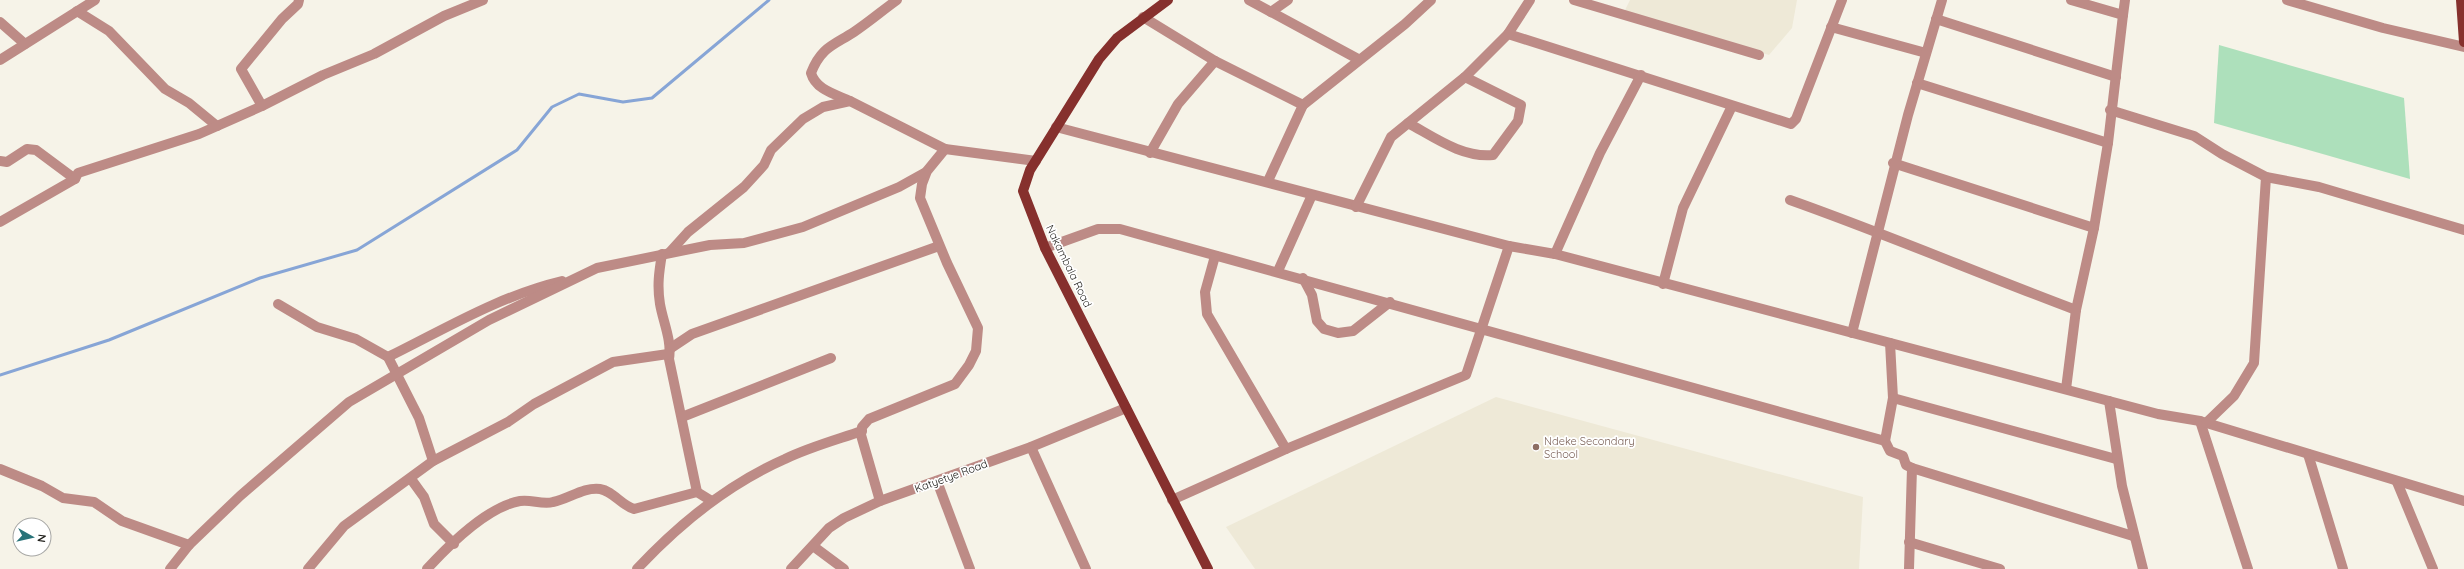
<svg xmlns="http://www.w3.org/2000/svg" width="2464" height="569" font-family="Quicksand,sans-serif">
<rect width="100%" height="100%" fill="#f6f3e8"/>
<g fill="#eee9d7">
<path d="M1630,0H1797L1792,28L1769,55L1624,12Z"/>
<path d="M1496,397L1863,497L1859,569H1255L1226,527Z"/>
</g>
<path fill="#ade0bb" d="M2219,45L2404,98L2410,179L2214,123Z"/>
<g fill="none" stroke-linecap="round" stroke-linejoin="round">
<path stroke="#87a5d6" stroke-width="3" d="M0,375L109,340L260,278L357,250L517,150L552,107L579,94L623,102L652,98L769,0"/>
<g stroke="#bd8b86" stroke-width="10">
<path d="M1249,0L1358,59"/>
<path d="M1574,0L1759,55"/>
<path d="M2071,0L2123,15L2125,0"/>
<path d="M2287,0L2383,28L2464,47"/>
<path d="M77,11L109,31L165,89L189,103L217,126"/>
<path d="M1271,12L1288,0"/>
<path d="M1143,17L1215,61L1303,105L1268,181"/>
<path d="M1936,19L2116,77"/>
<path d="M0,22L25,44"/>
<path d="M1831,27L1926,53"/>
<path d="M1508,34L1791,124L1796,119L1842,0"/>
<path d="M0,60L95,0"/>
<path d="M1917,83L2108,143"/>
<path d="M850,101C835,94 816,90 811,73C821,47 834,45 854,32C869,22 883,10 897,0"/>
<path d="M1303,105L1405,24L1431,0"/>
<path d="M262,106L241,69L282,19L298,4L299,0"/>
<path d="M2110,110L2194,136L2222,154L2266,177L2319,187L2464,230"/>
<path d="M1408,123C1434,137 1462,158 1493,155L1518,121L1521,105L1465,77"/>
<path d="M1056,127L1509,246L1555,254L2158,414L2200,421L2464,501"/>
<path d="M1150,153L1178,104L1215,61"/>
<path d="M0,161L7,162L27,149L36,150L75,179"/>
<path d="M1893,163L2094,228"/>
<path d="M1790,200C1886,234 1980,274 2076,310"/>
<path d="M1356,207L1391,137L1465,77L1508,34L1530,0"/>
<path d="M0,222L75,179L78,173L199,134L262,106L323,75L374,54L444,16L483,0"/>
<path d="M1045,248L1098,229H1120L1885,441L1893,398L1890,343"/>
<path d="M669,253L688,232L744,187L764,165L771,150L803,119L823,107L850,101L945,149"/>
<path d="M662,254C659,272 657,286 660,304C663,322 672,340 669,359L697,492"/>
<path d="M1555,254L1600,153L1641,75"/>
<path d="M1215,256L1205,292L1207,314L1286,449"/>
<path d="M1278,271L1312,195"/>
<path d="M1303,278L1312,295L1317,321L1324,329L1338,333L1353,331L1390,302"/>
<path d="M1663,284L1683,208L1732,106"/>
<path d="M278,304L317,327L356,339L388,357L419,418L433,461"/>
<path d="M1852,333L1908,115L1942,0"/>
<path d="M671,348L692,334L939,246"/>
<path d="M388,357C445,329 499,296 562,281"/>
<path d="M2066,389L2076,310L2094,228L2108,143L2123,15"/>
<path d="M1893,398L2116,459"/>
<path d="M2109,401L2122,486L2143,569"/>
<path d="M682,417L831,358"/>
<path d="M2200,421L2248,569"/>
<path d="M2206,423L2234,396L2254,363L2266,177"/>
<path d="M1885,441L1890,451L1903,456L1906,465L1912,468L1909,569"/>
<path d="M1031,447L1086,569"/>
<path d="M2308,454L2343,569"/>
<path d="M1912,468L2133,536"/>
<path d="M0,469L42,486L63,498L94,502L122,521L189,545"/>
<path d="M411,479L424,497L434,524L454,544"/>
<path d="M937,481L970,569"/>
<path d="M2397,482L2433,569"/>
<path d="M1172,500L1286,449L1466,375L1509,246"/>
<path d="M880,501L861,435L862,427L869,419L955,384L969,365L976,351L978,328L947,263L920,198L922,184L927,171L945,149L1036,161"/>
<path d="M1909,542L2000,569"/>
<path d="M813,546L844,569"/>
<path d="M170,569L189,545L240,496L349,402L489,320L597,268L710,245L744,243L803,227L899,187L926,172"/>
<path d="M308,569L344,526L433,461L508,422L534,404L613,362L668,354"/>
<path d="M427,569C449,545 487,507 520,501C531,499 542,505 553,502C569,499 583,487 600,489C613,491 621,505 634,509L697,492L710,500"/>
<path d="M637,569C679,524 728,484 785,459C810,447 836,440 862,431"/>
<path d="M791,569L829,528L844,518L880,501L1031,447L1126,408"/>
</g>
<g stroke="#86302d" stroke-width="10">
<path d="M1168,0L1117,38L1099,59L1030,170L1023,191L1045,248L1208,569"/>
<path d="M2461,0L2464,42"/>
</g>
</g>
<circle fill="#8d6e63" stroke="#fff" stroke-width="1.5" cx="1536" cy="447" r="4"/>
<g text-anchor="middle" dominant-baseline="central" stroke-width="3.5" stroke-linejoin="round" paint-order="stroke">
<g font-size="11" fill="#21201c" stroke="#fff">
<text transform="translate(1069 266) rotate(64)">Nakambala Road</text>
<text transform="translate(951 476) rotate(-20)">Katyetye Road</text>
</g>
<g font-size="11" fill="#785e54" stroke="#fff" text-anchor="start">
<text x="1544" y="441">Ndeke Secondary<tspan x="1544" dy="13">School</tspan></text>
</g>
</g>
<g transform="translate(32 537) rotate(98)"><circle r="19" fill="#ffffff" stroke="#a6a6a4"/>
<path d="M0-3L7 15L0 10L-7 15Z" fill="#297379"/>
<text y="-6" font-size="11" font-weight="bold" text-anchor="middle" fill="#21201c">N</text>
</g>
</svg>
